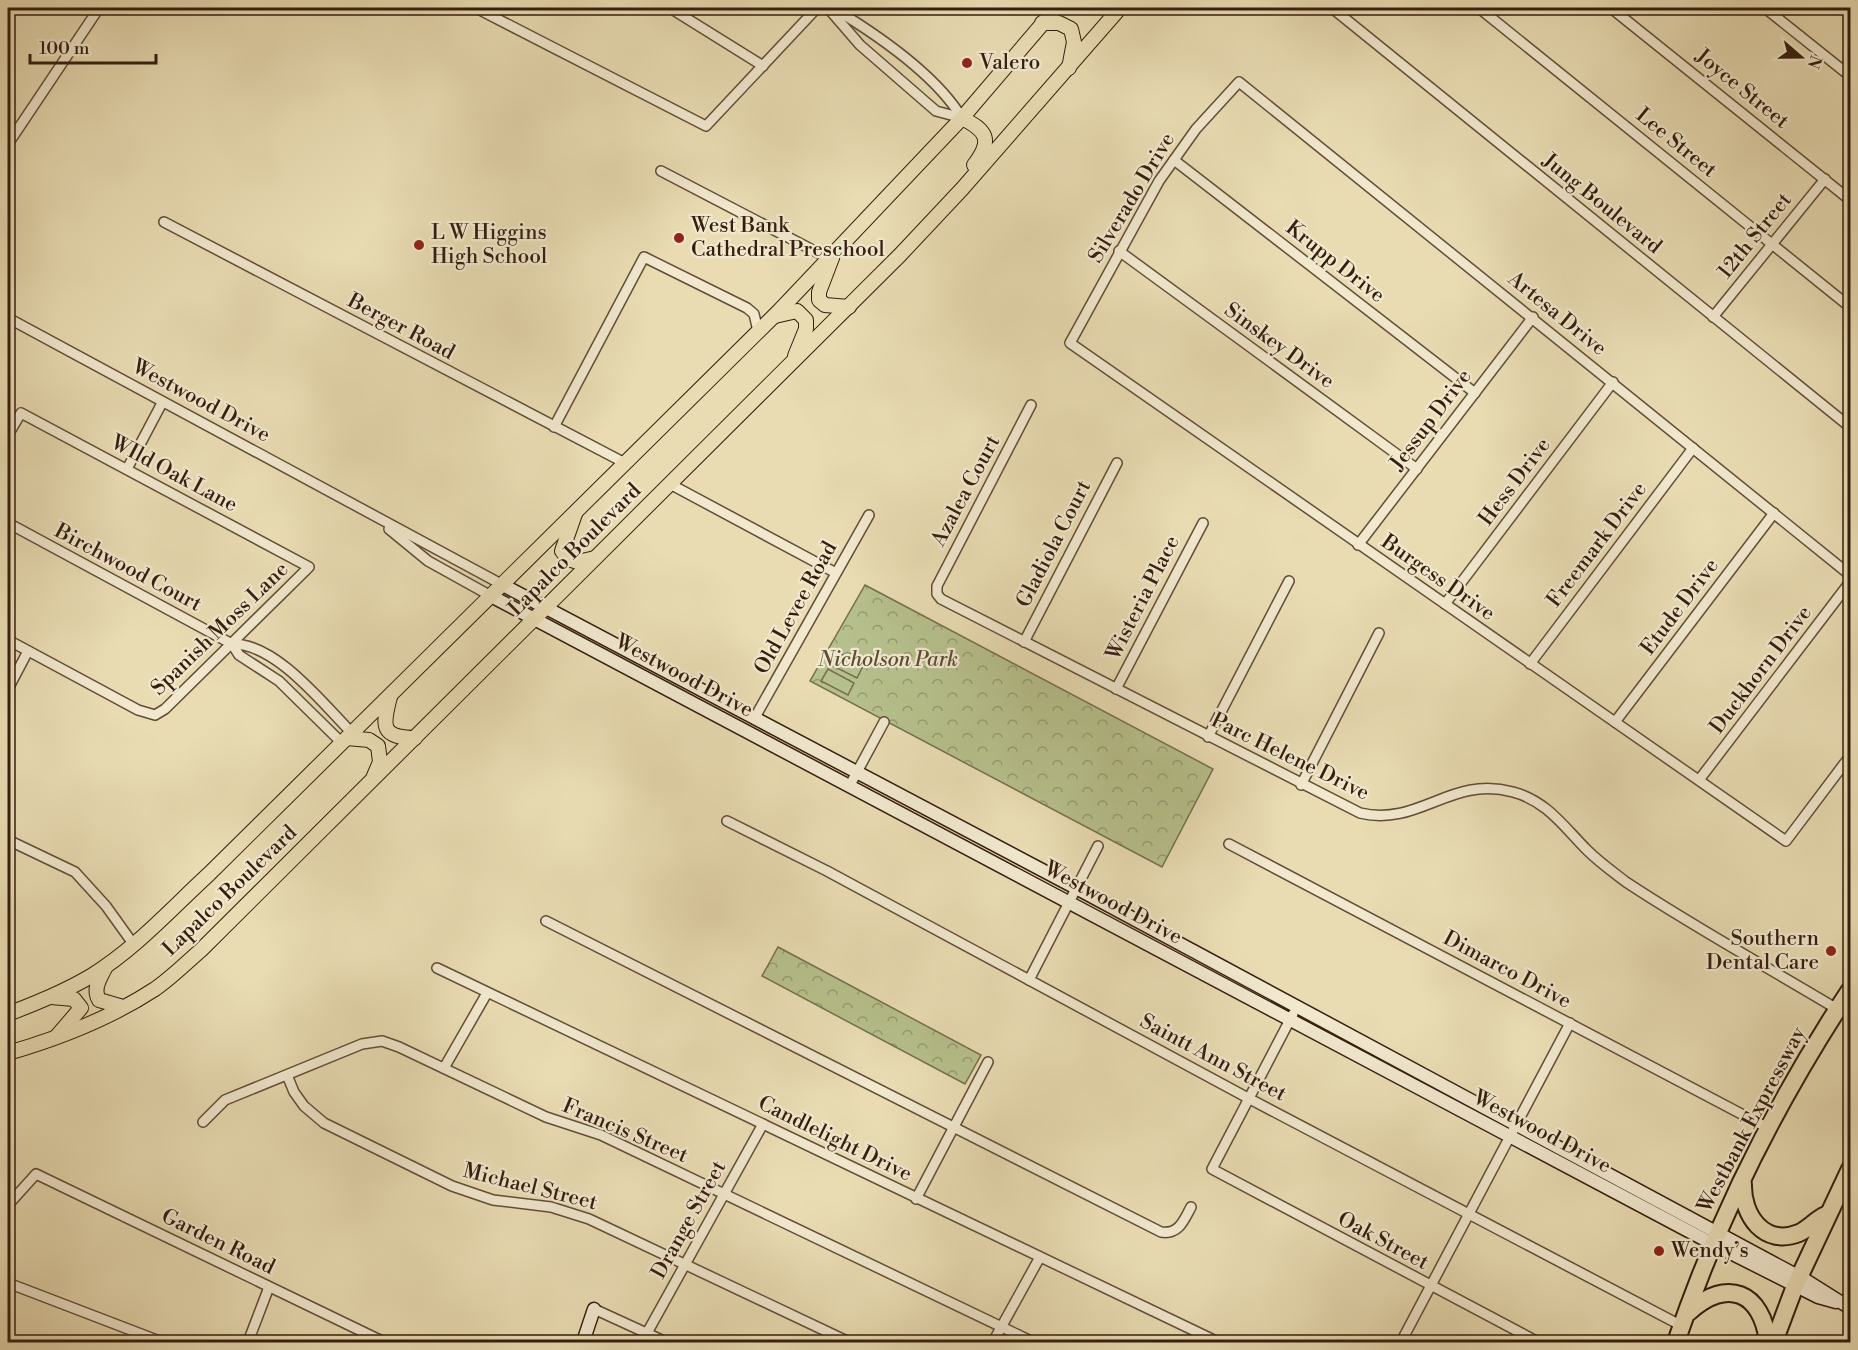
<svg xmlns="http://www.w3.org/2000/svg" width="1858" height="1350" font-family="'Libre Bodoni',serif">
<defs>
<pattern id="forest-crowns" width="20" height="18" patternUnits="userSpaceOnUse" patternTransform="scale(1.5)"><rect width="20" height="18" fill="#b6c08c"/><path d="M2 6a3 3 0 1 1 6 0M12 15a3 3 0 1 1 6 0" fill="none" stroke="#959b71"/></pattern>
</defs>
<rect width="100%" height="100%" fill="#e9dcb3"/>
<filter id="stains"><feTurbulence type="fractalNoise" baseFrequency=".00333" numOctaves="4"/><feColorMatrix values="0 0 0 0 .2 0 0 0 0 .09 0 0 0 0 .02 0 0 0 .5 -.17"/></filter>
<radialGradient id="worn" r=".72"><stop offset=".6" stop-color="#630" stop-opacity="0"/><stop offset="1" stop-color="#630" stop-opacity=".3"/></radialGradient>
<g fill="url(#forest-crowns)" stroke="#756f4d" stroke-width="1.5">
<path d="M865,585L1213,769L1162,867L810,681Z"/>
<path d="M778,947L981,1055L965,1084L762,976Z"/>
</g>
<g fill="#b6c08c" stroke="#756f4d" stroke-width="1.5">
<path d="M837,652L863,666L857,678L831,665Z"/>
<path d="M828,669L854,683L848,695L821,681Z"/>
</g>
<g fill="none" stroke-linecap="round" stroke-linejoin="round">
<defs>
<g id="street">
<path d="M476,8L706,126L817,8"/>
<path d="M670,8L763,66"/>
<path d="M828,8L860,45L936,111L962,118"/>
<path d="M833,8C876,34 936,75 962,118"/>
<path d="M1332,8L1850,427"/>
<path d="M1479,8L1850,307"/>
<path d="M1611,8L1850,200"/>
<path d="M1765,8L1850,76"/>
<path d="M8,144L99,8"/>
<path d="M1174,160L1475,393"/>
<path d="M661,171L828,258"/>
<path d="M164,222L623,462"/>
<path d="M1119,251L1417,469"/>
<path d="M1713,317L1825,179"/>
<path d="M8,318L501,584"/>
<path d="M1031,405L937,586V594L941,599L1360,813C1420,827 1450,775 1513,792C1547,801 1564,827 1587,850C1599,862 1613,872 1626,882C1694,927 1767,967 1837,1009"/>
<path d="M554,427L644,257L747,308L754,314L758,331"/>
<path d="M8,435L21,413L309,567L165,709L155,715L138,710L8,640"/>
<path d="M127,469L162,403"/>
<path d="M670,484L836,573"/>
<path d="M8,523L232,644"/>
<path d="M389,529L428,561L491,596"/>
<path d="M1358,545L1533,317"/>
<path d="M1850,575L1239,82L1196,129L1159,181L1070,343L1786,841L1850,756"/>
<path d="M1445,604L1613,382"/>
<path d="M1024,642L1117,463"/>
<path d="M232,644C276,643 323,704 352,733"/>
<path d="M232,644L239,655L279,681L342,743"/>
<path d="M1530,664L1693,448"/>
<path d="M8,689L28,651"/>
<path d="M1116,689L1203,523"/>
<path d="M754,719L869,515"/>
<path d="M1615,722L1774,513"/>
<path d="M1208,737L1289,581"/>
<path d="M1699,780L1850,582"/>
<path d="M850,785L884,722"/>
<path d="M1301,785L1379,633"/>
<path d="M727,821L827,871L1248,1098L1682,1326"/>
<path d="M8,840L75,872L106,906L134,945"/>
<path d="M1229,844L1768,1128"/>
<path d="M546,921L1161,1232C1179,1235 1184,1220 1191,1207"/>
<path d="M437,968L1218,1342"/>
<path d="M1029,980L1098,846"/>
<path d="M1293,1014L1212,1169L1538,1342"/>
<path d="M444,1068L487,993"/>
<path d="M287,1075L294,1092L304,1106L324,1123L452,1186L493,1200L551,1207L589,1219L849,1342"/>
<path d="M203,1122L225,1100L362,1044L382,1041L399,1047L546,1117L601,1135L1033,1342"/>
<path d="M916,1199L988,1062"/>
<path d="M8,1205L36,1174L384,1342"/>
<path d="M8,1283L162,1342"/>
<path d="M594,1309L666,1342"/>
<path d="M647,1333L763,1124"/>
<path d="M248,1342L269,1287"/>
<path d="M993,1342L1040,1257"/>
<path d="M1401,1342L1570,1023"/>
</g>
<g id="secondary">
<path d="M501,584L1078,889L1807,1281L1850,1308"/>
<path d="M491,596L1713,1244L1818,1297L1836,1302"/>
<path d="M583,1342L594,1309"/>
</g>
<g id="primary">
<path d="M1042,23H1059L1071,29L1074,42L1069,68"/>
<path d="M962,118C987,131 993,140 974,165"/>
<path d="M832,258L819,292V300L825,305L849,307"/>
<path d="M775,316L797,311L806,320V329L795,356"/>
<path d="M575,514L562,551L568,559L578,562L595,558"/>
<path d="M390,697C382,727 381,737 415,738"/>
<path d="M347,738L369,740L378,746L380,762L374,776"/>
<path d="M106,966C101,977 92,988 99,1000L123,1007"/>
<path d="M51,997L74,999L81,1008L57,1036"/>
<path d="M8,1014C36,1003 64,992 91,976C135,949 171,909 209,874L778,312L962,118L1056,8"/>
<path d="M8,1053C60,1038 109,1019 155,989C171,978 186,963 201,950L900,255L962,189L1120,8"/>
</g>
<g id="highway">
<path d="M1743,1184C1742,1215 1764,1247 1799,1233C1810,1228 1816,1219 1826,1215"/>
<path d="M1689,1312C1727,1277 1762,1292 1768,1342"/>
<path d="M1676,1342C1718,1218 1778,1099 1850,990"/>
<path d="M1774,1342L1795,1286L1850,1169"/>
</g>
</defs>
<use href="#street" stroke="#614e37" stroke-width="12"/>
<use href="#secondary" stroke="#341e0e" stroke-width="15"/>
<use href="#primary" stroke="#341e0e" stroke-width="16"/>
<use href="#highway" stroke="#341e0e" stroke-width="20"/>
<use href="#street" stroke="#f1e8ce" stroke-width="9"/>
<use href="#secondary" stroke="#f1e8ce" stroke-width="12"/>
<use href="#primary" stroke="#e9dcb3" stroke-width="14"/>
<use href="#highway" stroke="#e9dcb3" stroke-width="16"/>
</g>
<g fill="#8f2418" stroke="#f1e8ce" stroke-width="2">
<circle cx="967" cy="63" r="6"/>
<circle cx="679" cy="238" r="6"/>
<circle cx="419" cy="245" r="6"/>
<circle cx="1831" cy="951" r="6"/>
<circle cx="1659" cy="1251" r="6"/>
</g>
<g text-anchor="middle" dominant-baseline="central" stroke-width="4.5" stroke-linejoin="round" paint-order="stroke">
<g font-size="21" fill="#341e0e" stroke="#f1e8ce" text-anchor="start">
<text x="979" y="63">Valero</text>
<text x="691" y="226">West Bank<tspan x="691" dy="24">Cathedral Preschool</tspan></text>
<text x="431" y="233">L W Higgins<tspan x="431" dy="24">High School</tspan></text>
<text x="1819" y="939" text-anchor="end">Southern<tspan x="1819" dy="24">Dental Care</tspan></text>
<text x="1671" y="1251">Wendy’s</text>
</g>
<g font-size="21" fill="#341e0e" stroke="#f1e8ce">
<text transform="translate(1742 89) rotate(39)">Joyce Street</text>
<text transform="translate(1676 143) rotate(39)">Lee Street</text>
<text transform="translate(1132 198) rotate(-59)">Silverado Drive</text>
<text transform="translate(1602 204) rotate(39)">Jung Boulevard</text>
<text transform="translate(1755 236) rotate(-51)">12th Street</text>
<text transform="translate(1335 262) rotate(38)">Krupp Drive</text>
<text transform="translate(1557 314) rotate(39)">Artesa Drive</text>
<text transform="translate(401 327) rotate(28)">Berger Road</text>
<text transform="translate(1279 346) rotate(36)">Sinskey Drive</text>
<text transform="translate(201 401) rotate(28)">Westwood Drive</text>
<text transform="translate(1431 420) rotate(-53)">Jessup Drive</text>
<text transform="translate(174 474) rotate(28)">WIld Oak Lane</text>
<text transform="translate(1515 482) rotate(-53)">Hess Drive</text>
<text transform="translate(966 491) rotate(-62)">Azalea Court</text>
<text transform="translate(1054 544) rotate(-63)">Gladiola Court</text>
<text transform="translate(1597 545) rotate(-53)">Freemark Drive</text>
<text transform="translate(575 550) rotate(-45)">Lapalco Boulevard</text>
<text transform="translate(128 568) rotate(28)">Birchwood Court</text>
<text transform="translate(1438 578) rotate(35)">Burgess Drive</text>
<text transform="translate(1143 598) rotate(-63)">Wisteria Place</text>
<text transform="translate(1680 607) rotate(-53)">Etude Drive</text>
<text transform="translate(796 608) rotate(-61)">Old Levee Road</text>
<text transform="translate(220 629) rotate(-44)">Spanish Moss Lane</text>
<text transform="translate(1761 670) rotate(-53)">Duckhorn Drive</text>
<text transform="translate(684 676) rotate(28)">Westwood Drive</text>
<text transform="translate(1290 757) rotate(26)">Parc Helene Drive</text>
<text transform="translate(230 891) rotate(-44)">Lapalco Boulevard</text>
<text transform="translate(1113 903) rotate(28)">Westwood Drive</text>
<text transform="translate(1507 970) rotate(28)">Dimarco Drive</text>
<text transform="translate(1213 1058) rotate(28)">Saintt Ann Street</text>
<text transform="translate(1752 1120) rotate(-62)">Westbank Expressway</text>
<text transform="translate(625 1131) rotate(23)">Francis Street</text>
<text transform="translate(1542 1132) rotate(28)">Westwood Drive</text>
<text transform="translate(835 1139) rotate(26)">Candlelight Drive</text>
<text transform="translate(530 1187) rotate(14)">Michael Street</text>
<text transform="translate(689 1220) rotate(-61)">Drange Street</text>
<text transform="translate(1383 1241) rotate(28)">Oak Street</text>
<text transform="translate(218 1242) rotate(26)">Garden Road</text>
</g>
<g font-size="21" font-style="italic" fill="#5b4f34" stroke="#f1e8ce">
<text x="888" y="660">Nicholson Park</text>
</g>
</g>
<rect width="1858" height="1350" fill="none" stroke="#e9dcb3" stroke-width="30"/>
<rect x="9" y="9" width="1840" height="1332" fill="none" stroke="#341e0e" stroke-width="3"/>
<rect x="15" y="15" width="1828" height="1320" fill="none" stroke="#341e0e" stroke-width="1.5"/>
<g transform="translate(1801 57) rotate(110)" stroke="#f1e8ce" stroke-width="4.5" paint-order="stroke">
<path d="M0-4.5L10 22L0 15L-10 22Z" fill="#341e0e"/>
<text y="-9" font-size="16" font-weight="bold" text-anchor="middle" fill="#341e0e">N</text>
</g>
<path d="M30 54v9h126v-9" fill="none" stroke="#341e0e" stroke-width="3"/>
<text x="39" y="54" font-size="18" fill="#341e0e" stroke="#f1e8ce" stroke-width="4.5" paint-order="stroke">100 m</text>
<rect width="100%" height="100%" filter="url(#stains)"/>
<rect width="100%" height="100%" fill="url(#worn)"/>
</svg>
